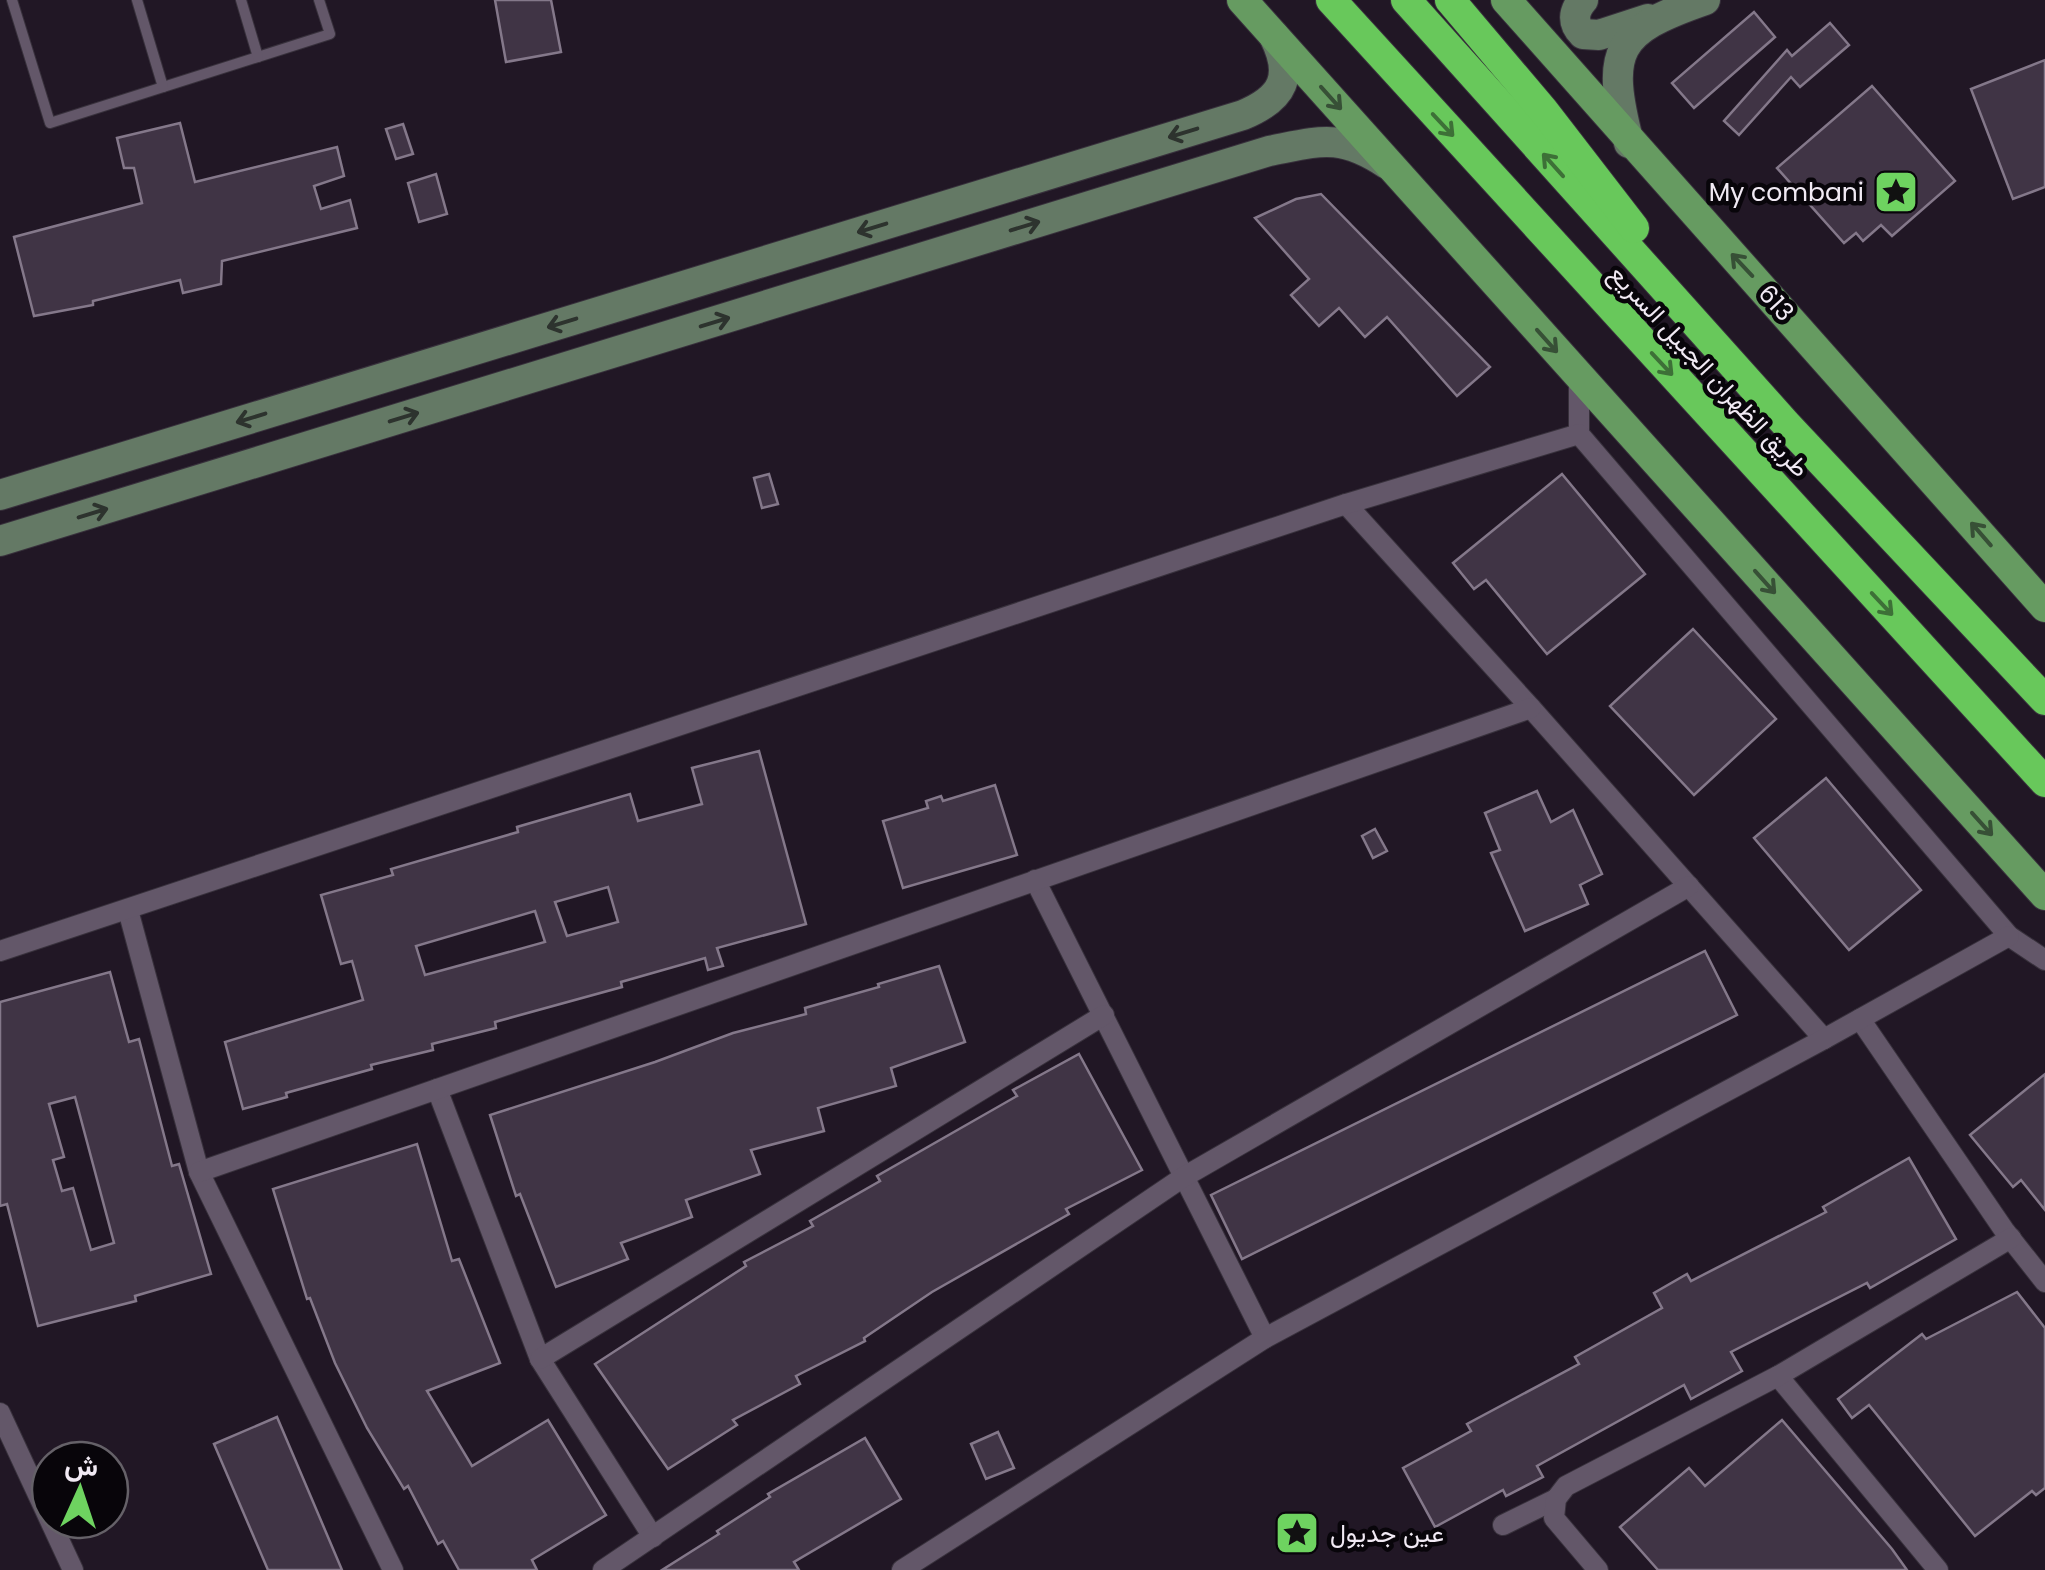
<svg xmlns="http://www.w3.org/2000/svg" width="2045" height="1570" font-family="Poppins,Vazirmatn,sans-serif">
<rect width="100%" height="100%" fill="#211725"/>
<g fill="#403445" stroke="#84788a" stroke-width="2.5" fill-rule="evenodd">
<path d="M495,0H551L561,52L506,62Z"/>
<path d="M1754,12L1775,37L1694,108L1672,83Z"/>
<path d="M1830,23L1849,45L1800,87L1791,77L1739,135L1724,121L1787,50L1792,56Z"/>
<path d="M2045,60V187L2013,199L1971,89Z"/>
<path d="M1872,86L1955,181L1892,236L1881,225L1863,241L1856,233L1844,243L1777,168Z"/>
<path d="M180,123L195,182L337,147L344,176L314,186L321,209L350,200L357,228L222,261L221,284L183,293L180,280L93,301V305L34,316L14,237L142,203L134,168H124L117,138Z"/>
<path d="M403,124L413,154L396,159L386,129Z"/>
<path d="M436,174L447,214L419,222L408,183Z"/>
<path d="M1321,194L1490,367L1457,396L1387,317L1365,337L1339,308L1319,326L1291,295L1309,279L1255,218L1296,199Z"/>
<path d="M769,474L778,504L762,508L754,478Z"/>
<path d="M1562,474L1645,574L1547,654L1486,580L1474,589L1453,563Z"/>
<path d="M1693,629L1776,719L1694,795L1610,706Z"/>
<path d="M759,751L806,924L717,948L723,966L708,970L705,958L621,982L622,987L495,1022L496,1028L432,1044L433,1050L371,1065L372,1069L286,1093L287,1097L243,1109L225,1042L363,1000L352,961L341,964L321,895L393,875L391,869L518,832L517,827L630,794L638,821L702,804L692,768ZM608,887L618,922L567,936L555,902ZM535,911L545,942L425,975L416,946Z"/>
<path d="M1826,778L1921,890L1849,950L1754,838Z"/>
<path d="M995,785L1017,855L903,888L883,821L928,808L926,801L941,796L943,801Z"/>
<path d="M1537,791L1551,822L1573,810L1602,874L1580,885L1588,904L1525,931L1491,853L1500,850L1485,813Z"/>
<path d="M1375,829L1387,851L1373,858L1362,836Z"/>
<path d="M1705,951L1737,1015L1242,1259L1211,1195Z"/>
<path d="M939,966L965,1042L891,1068L896,1086L818,1108L824,1131L751,1150L760,1174L686,1200L692,1217L621,1243L628,1259L556,1287L520,1194L516,1196L490,1115L655,1062L733,1033L806,1014L805,1008L879,987L878,984Z"/>
<path d="M110,972L129,1042L139,1039L172,1166L179,1164L211,1274L135,1296L136,1301L38,1326L7,1204L0,1206V1002ZM75,1097L114,1243L91,1250L73,1188L62,1191L53,1160L64,1157L49,1104Z"/>
<path d="M1079,1054L1142,1170L1066,1209L1069,1214L932,1292L864,1338L865,1341L796,1376L800,1384L733,1420L737,1425L668,1469L595,1364L746,1266L744,1262L813,1226L810,1221L880,1181L877,1176L1017,1096L1013,1090Z"/>
<path d="M2045,1074V1210L2021,1180L2013,1187L1970,1135Z"/>
<path d="M417,1144L452,1261L459,1259L500,1363L427,1391L472,1466L548,1420L606,1515L532,1560L537,1570H459L443,1541L438,1544L408,1486L404,1489L367,1428L335,1363L310,1298L307,1299L273,1189Z"/>
<path d="M1909,1158L1956,1239L1870,1288L1867,1283L1731,1352L1742,1371L1691,1399L1684,1385L1537,1466L1543,1477L1506,1496L1503,1490L1435,1527L1403,1468L1471,1431L1467,1424L1579,1364L1575,1357L1662,1308L1654,1293L1687,1274L1691,1281L1826,1212L1823,1207Z"/>
<path d="M2017,1292L2045,1328V1488L2036,1495L2032,1491L1975,1536L1869,1405L1852,1418L1838,1399L1922,1334L1926,1339Z"/>
<path d="M277,1417L342,1570H268L214,1444Z"/>
<path d="M1782,1420L1892,1549L1907,1570H1658L1620,1527L1689,1468L1705,1486Z"/>
<path d="M998,1432L1014,1468L986,1479L971,1444Z"/>
<path d="M865,1438L901,1499L794,1562L799,1570H662L719,1534L717,1531L770,1497L768,1494Z"/>
</g>
<g fill="none" stroke-linecap="round" stroke-linejoin="round">
<defs>
<g id="lane">
<path d="M12,0L50,123L330,34L319,0"/>
<path d="M137,0L163,87"/>
<path d="M241,0L258,57"/>
</g>
<g id="street">
<path d="M1579,376V434"/>
<path d="M1346,504L1531,708L1824,1039"/>
<path d="M1035,880L1265,1338"/>
<path d="M128,910L199,1172L393,1570"/>
<path d="M0,951L1346,504L1579,434L2009,936L2045,960"/>
<path d="M1860,1019L2004,1230L2045,1282"/>
<path d="M437,1089L540,1359L653,1537"/>
<path d="M199,1172L1531,708"/>
<path d="M540,1359L1104,1015"/>
<path d="M1778,1376L1938,1570"/>
<path d="M0,1413L73,1570"/>
<path d="M1503,1525L1556,1499"/>
<path d="M603,1570L1182,1178L1689,886"/>
<path d="M902,1570L1265,1338L1824,1039L2009,936"/>
<path d="M1598,1570L1554,1518L1556,1499L1566,1486L1778,1376L2011,1238"/>
</g>
<g id="secondary">
<path d="M1583,0C1573,12 1572,23 1583,34L1599,35L1648,19"/>
<path d="M1629,143C1605,50 1615,31 1705,0"/>
<path d="M0,495L1243,115C1284,98 1294,76 1274,36"/>
<path d="M0,541L1269,151C1321,141 1340,133 1387,164"/>
</g>
<g id="primary">
<path d="M1242,0L2045,895"/>
<path d="M1506,0L2045,607"/>
</g>
<g id="highway">
<path d="M1331,0L2045,782"/>
<path d="M1406,0L1786,424L2045,700"/>
<path d="M1450,0L1543,110L1634,228"/>
</g>
</defs>
<use href="#lane" stroke="#38313c" stroke-width="12"/>
<use href="#street" stroke="#38313c" stroke-width="22"/>
<use href="#secondary" stroke="#38313c" stroke-width="32"/>
<use href="#primary" stroke="#38313c" stroke-width="32"/>
<use href="#highway" stroke="#38313c" stroke-width="32"/>
<use href="#lane" stroke="#635769" stroke-width="10"/>
<use href="#street" stroke="#635769" stroke-width="20"/>
<use href="#secondary" stroke="#647965" stroke-width="30"/>
<use href="#primary" stroke="#669b61" stroke-width="30"/>
<use href="#highway" stroke="#68c85b" stroke-width="30"/>
</g>
<defs><path id="oneway-shaft" d="M-6 0H5M1.5-3L5.5 0L1.5 3" fill="none" stroke-width="1.6" stroke-linecap="round" stroke-linejoin="round" transform="scale(2.5)"/></defs>
<g stroke="#375036">
<use href="#oneway-shaft" transform="translate(1331 98) rotate(48)"/>
<use href="#oneway-shaft" transform="translate(1742 265) rotate(-133)"/>
<use href="#oneway-shaft" transform="translate(1547 341) rotate(48)"/>
<use href="#oneway-shaft" transform="translate(1981 534) rotate(-131)"/>
<use href="#oneway-shaft" transform="translate(1765 582) rotate(48)"/>
<use href="#oneway-shaft" transform="translate(1982 824) rotate(48)"/>
</g>
<g stroke="#3d7037">
<use href="#oneway-shaft" transform="translate(1443 125) rotate(47)"/>
<use href="#oneway-shaft" transform="translate(1553 165) rotate(-132)"/>
<use href="#oneway-shaft" transform="translate(1662 364) rotate(47)"/>
<use href="#oneway-shaft" transform="translate(1882 604) rotate(47)"/>
</g>
<g stroke="#2d332e">
<use href="#oneway-shaft" transform="translate(1183 133) rotate(163)"/>
<use href="#oneway-shaft" transform="translate(1025 226) rotate(-17)"/>
<use href="#oneway-shaft" transform="translate(872 228) rotate(163)"/>
<use href="#oneway-shaft" transform="translate(715 322) rotate(-17)"/>
<use href="#oneway-shaft" transform="translate(562 323) rotate(163)"/>
<use href="#oneway-shaft" transform="translate(404 417) rotate(-17)"/>
<use href="#oneway-shaft" transform="translate(251 418) rotate(163)"/>
<use href="#oneway-shaft" transform="translate(93 513) rotate(-17)"/>
</g>
<defs>
<symbol id="sight-square" viewBox="-11 -11 22 22"><rect x="-9" y="-9" width="18" height="18" rx="4" fill="#6ed360" stroke="#08050a"/><path d="M0-6L1.8-2.2L6-1.7L2.9 1.2L3.7 5.4L0 3.3L-3.7 5.4L-2.9 1.2L-6-1.7L-1.8-2.2Z" fill="#111"/></symbol>
</defs>
<g fill-rule="evenodd">
<use href="#sight-square" x="1871" y="167" width="50" height="50"/>
<use href="#sight-square" x="1272" y="1508" width="50" height="50"/>
</g>
<g text-anchor="middle" dominant-baseline="central" stroke-width="9" stroke-linejoin="round" paint-order="stroke">
<g font-size="25" fill="#f1eaf4" stroke="#08050a" text-anchor="end">
<text x="1864" y="192">My combani</text>
<text x="1330" y="1533" text-anchor="start">عين جديول</text>
</g>
<g font-size="25" fill="#f1eaf4" stroke="#08050a">
<text transform="translate(1776 303) rotate(48)">613</text>
<text transform="translate(1709 371) rotate(47)">طريق الظهران الجبيل السريع</text>
</g>
</g>
<g transform="translate(80 1490) rotate(3)"><circle r="48" fill="#08050a" stroke="#656168" stroke-width="2.5"/>
<path d="M0-8L18 38L0 25L-18 38Z" fill="#6ed360"/>
<text y="-15" font-size="28" font-weight="bold" text-anchor="middle" fill="#f1eaf4">ش</text>
</g>
</svg>
